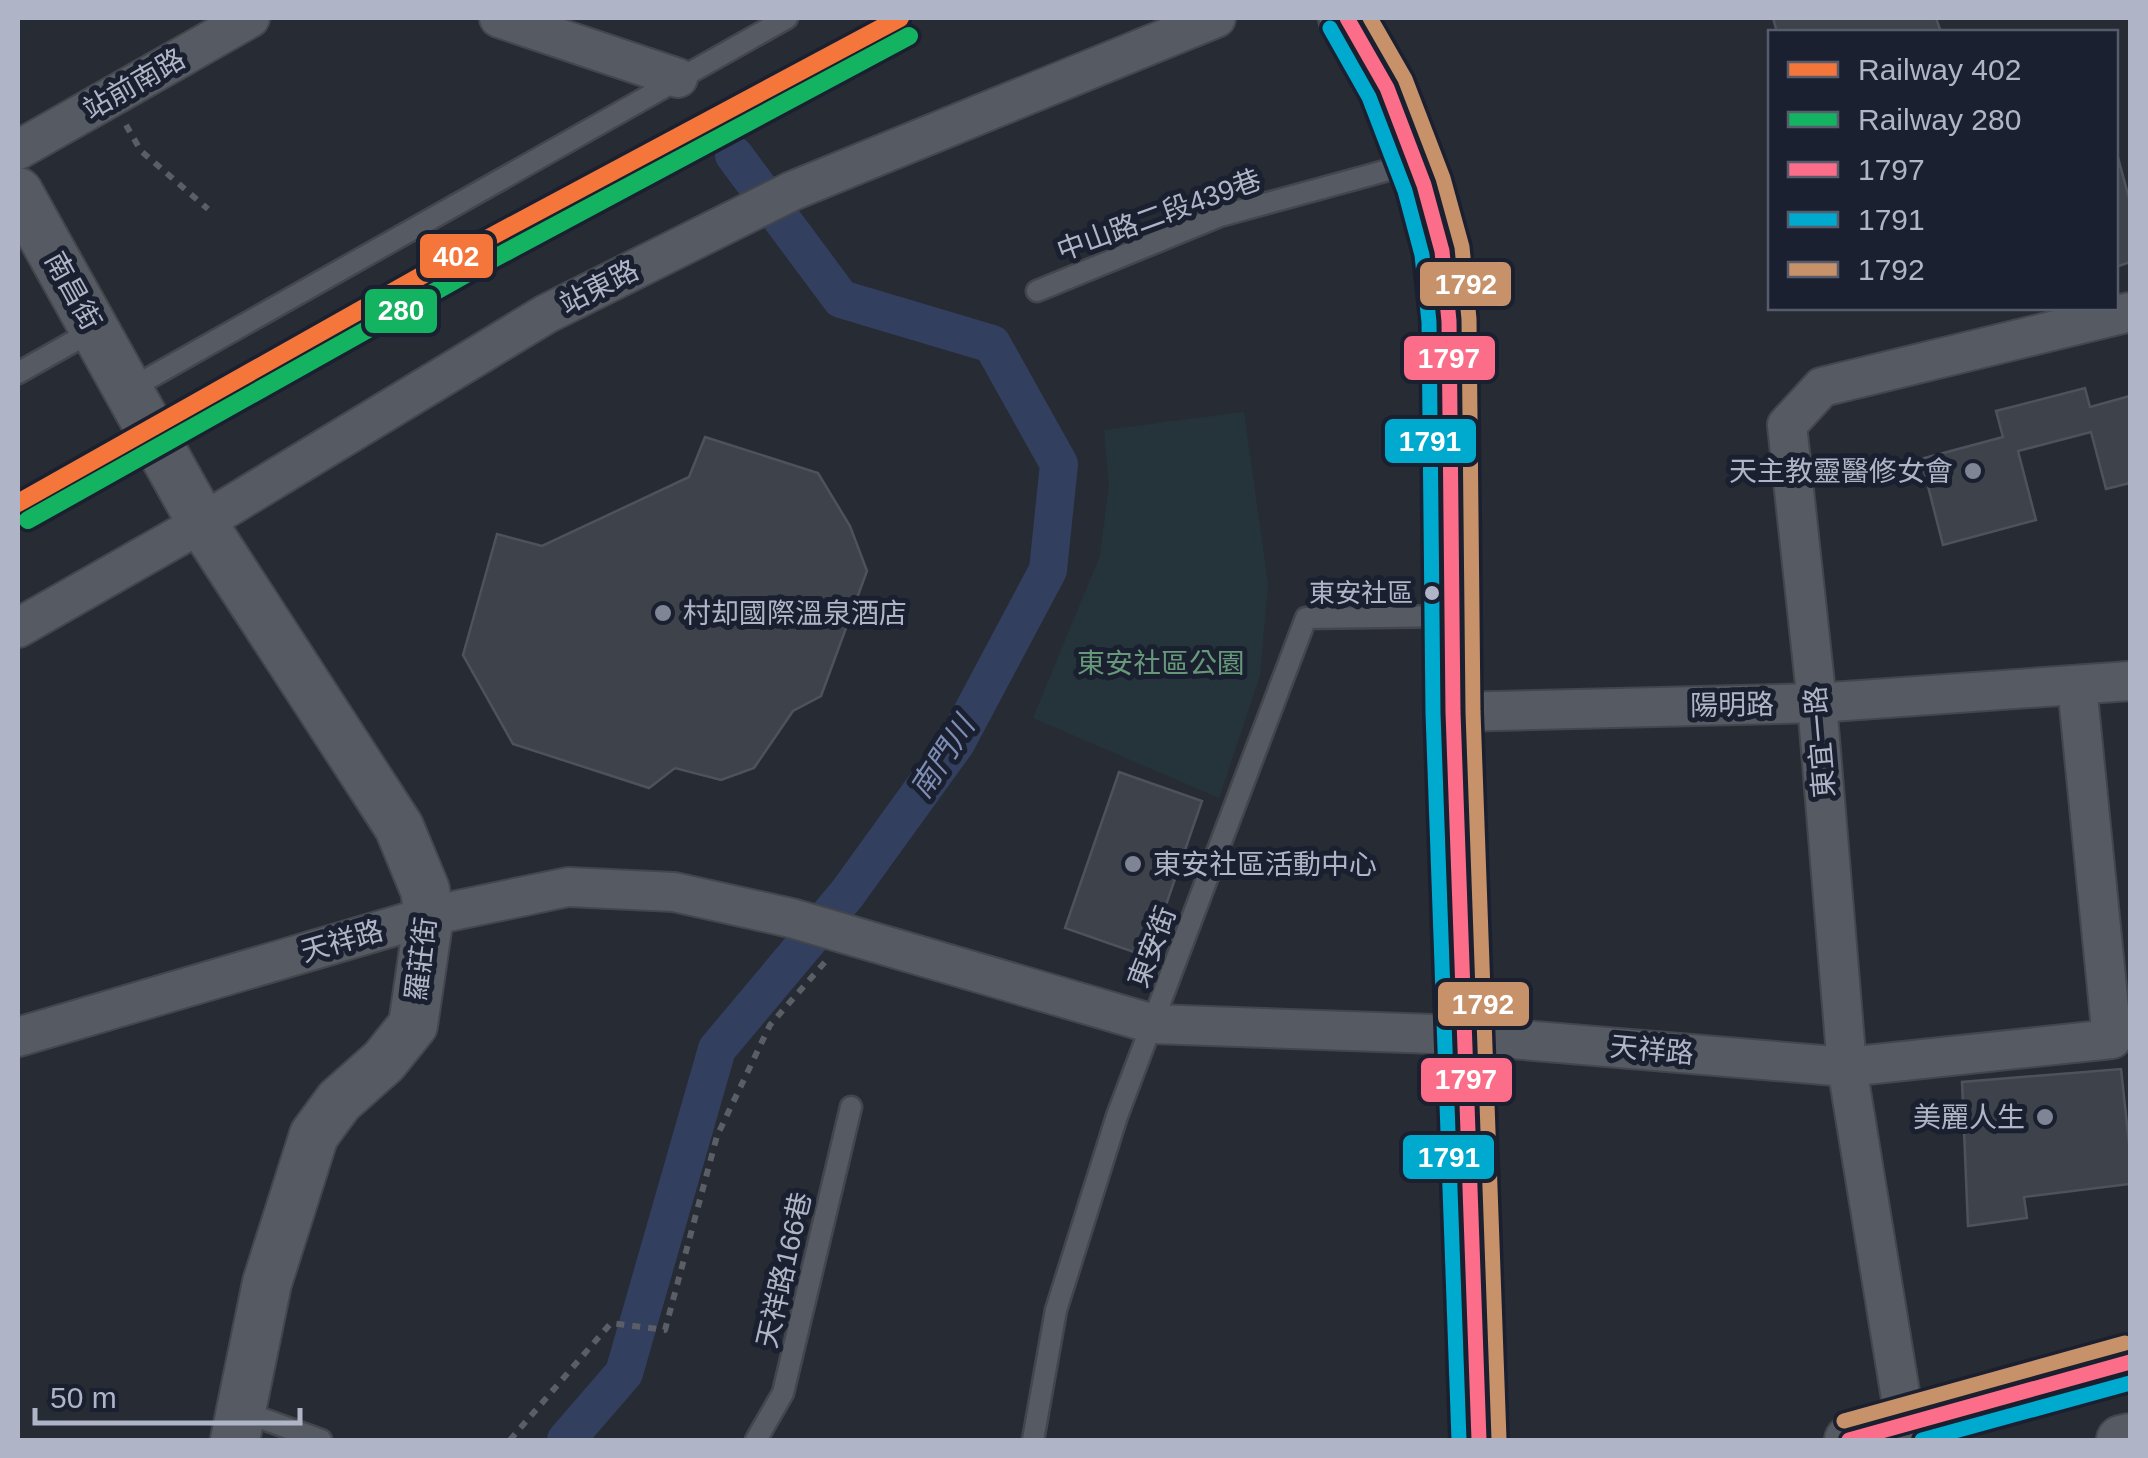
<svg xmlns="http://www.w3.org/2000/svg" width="2148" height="1458" font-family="Arial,'Noto Sans TC',sans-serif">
<rect width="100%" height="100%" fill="#272b34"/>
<path fill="#24343a" d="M1244,412L1268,584L1260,675L1219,798L1033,718L1100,556L1109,484L1104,430Z"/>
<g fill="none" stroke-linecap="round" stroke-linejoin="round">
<path stroke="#333f5e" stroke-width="38" d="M566,1440L624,1373L717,1049L847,894L956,743L1048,570L1059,464L992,344L841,299L734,155"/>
</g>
<g fill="#3e424b" stroke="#4e525c" stroke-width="2.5">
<path d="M1773,18H1936L1941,32H1777Z"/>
<path d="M2116,150L2130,202V262L2116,267Z"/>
<path d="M2085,388L2090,407L2130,396V483L2106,489L2091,432L2018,451L2036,520L1943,545L1921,459L2003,437L1996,411Z"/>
<path d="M705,437L818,473L850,526L867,571L821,696L793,711L754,768L721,780L675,768L649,788L513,744L463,655L497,534L542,546L689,477Z"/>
<path d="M1119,772L1202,801L1148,957L1065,928Z"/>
<path d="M2121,1069L2130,1152V1184L2024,1197L2027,1218L1968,1226L1962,1082Z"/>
</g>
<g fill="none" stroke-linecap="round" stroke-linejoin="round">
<defs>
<g id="service">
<path d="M1037,291L1220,216L1414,163"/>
<path d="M18,373L94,330"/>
<path d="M128,390L787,18"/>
<path d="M241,1411L321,1440"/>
<path d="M756,1440L783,1393L851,1107"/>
<path d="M1033,1440L1056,1310L1117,1116L1306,618L1450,616"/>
</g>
<g id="minor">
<path d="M499,18L678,78"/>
<path d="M18,150L250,18"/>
<path d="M18,628L202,523L546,314L792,191L1216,18"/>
<path d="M1453,712L1817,703L2130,681"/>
<path d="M18,1037L429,916L568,887L674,892L791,918L1153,1024L1463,1035L1847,1067L2112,1039L2077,685"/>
<path d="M1905,1423L1847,1067L1817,703L1787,425L1822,387L2130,312"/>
</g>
<g id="tertiary">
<path d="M18,192L202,523L399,827L425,890L429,916L413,1025L384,1061L339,1101L314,1135L267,1283L235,1440"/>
<path d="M1849,1440L2130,1362"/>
<path d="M2121,1440L2130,1438"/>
</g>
<path id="primary" d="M1347,18L1387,88L1424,185L1442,251L1449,321L1453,712L1479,1440"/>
</defs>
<use href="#service" stroke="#43464d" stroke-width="25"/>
<use href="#minor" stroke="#43464d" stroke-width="42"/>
<use href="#tertiary" stroke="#43464d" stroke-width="52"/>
<use href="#primary" stroke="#444851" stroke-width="60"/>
<g stroke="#5a5e66" stroke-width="6" stroke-dasharray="8 8" stroke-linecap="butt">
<path d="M126,125L141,151L208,209"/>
<path d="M510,1440L611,1323L665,1330L717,1136L770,1025L825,962"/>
</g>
<use href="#service" stroke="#565a63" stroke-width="20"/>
<use href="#minor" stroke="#565a63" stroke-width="38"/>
<use href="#tertiary" stroke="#565a63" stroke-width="48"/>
<use href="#primary" stroke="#595b65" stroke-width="55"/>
<defs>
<g id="bus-1">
<path d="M1347,18L1387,88L1424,185L1442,251L1449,321L1453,712L1479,1440"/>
<path d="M1849,1440L2130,1362"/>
</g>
<g id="bus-2">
<path d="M1330,28L1369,97L1405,191L1422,255L1429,322L1433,713L1459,1440"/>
<path d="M1922,1440L2130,1383"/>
</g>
<g id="bus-3">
<path d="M1370,18L1405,79L1443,178L1462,247L1469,319L1473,712L1499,1439"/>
<path d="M1844,1421L2125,1343"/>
</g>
</defs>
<use href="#bus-1" stroke="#1a202f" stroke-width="22"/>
<use href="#bus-2" stroke="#1a202f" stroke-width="22"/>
<use href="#bus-3" stroke="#1a202f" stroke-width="22"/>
<use href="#bus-1" stroke="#fb6d88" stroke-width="15"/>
<use href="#bus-2" stroke="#00a9ce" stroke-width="15"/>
<use href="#bus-3" stroke="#c7916a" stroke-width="15"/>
<defs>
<path id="rail-1" d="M18,503L483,241L900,18"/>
<path id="rail-2" d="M28,520L493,259L909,36"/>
</defs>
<use href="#rail-1" stroke="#1a202f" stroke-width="25"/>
<use href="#rail-2" stroke="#1a202f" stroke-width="25"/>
<use href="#rail-1" stroke="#f5763a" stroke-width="18"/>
<use href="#rail-2" stroke="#13b361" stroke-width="18"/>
</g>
<g fill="#7f8594" stroke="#1a202f" stroke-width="4">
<circle cx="1973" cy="471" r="10"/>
<circle cx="663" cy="613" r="10"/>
<circle cx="1133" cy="864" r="10"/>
<circle cx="2045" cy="1117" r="10"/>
</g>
<circle fill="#afb5c7" stroke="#1a202f" stroke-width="4" cx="1432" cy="593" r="9"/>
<g text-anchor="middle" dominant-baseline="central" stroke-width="10" stroke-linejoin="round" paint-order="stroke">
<g font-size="26" fill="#afb5c7" stroke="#1a202f" text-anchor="end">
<text x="1413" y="593">東安社區</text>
</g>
<g font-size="28" fill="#afb5c7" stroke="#1a202f">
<text transform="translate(134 84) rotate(-30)">站前南路</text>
<text transform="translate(1159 215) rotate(-20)">中山路二段439巷</text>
<text transform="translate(599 287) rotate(-27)">站東路</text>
<text transform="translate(73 291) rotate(61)">南昌街</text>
<text transform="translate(1732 705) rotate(-1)">陽明路</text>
<text transform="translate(1820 742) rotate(-95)">東宜一路</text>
<text transform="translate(342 941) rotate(-16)">天祥路</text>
<text transform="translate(1152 947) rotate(-69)">東安街</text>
<text transform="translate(421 959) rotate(-83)">羅莊街</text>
<text transform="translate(1652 1050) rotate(5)">天祥路</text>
<text transform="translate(784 1270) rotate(-77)">天祥路166巷</text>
</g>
<g font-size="28" fill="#afb5c7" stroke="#1a202f" text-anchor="end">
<text x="1953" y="471">天主教靈醫修女會</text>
<text x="683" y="613" text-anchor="start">村却國際溫泉酒店</text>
<text x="1153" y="864" text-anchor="start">東安社區活動中心</text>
<text x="2025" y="1117">美麗人生</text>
</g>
<g font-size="28" fill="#669879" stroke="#1a202f">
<text x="1161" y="663">東安社區公園</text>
</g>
<g font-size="30" font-style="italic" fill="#7e8db4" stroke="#1a202f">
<text transform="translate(942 757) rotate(-57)">南門川</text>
</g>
</g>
<g stroke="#1a202f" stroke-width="4">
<rect x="418" y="232" width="77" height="48" rx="10" fill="#f5763a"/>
<rect x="1418" y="260" width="95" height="48" rx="10" fill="#c7916a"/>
<rect x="363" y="287" width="76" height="48" rx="10" fill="#13b361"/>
<rect x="1402" y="334" width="95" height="48" rx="10" fill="#fb6d88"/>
<rect x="1383" y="417" width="95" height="48" rx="10" fill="#00a9ce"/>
<rect x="1436" y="980" width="95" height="48" rx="10" fill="#c7916a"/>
<rect x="1419" y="1056" width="95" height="48" rx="10" fill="#fb6d88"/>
<rect x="1401" y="1133" width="95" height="48" rx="10" fill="#00a9ce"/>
</g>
<g font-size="28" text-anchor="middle" font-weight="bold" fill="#fff">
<text x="456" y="266">402</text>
<text x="1466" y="294">1792</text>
<text x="401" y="320">280</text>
<text x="1449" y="368">1797</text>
<text x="1430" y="451">1791</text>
<text x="1483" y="1014">1792</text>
<text x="1466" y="1089">1797</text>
<text x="1449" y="1167">1791</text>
</g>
<rect width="2148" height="1458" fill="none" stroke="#afb5c7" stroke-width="40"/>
<rect x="1768" y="30" width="350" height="280" fill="#1a202f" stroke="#565c6c" stroke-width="2.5"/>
<rect x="1788" y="62" width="50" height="15" fill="#f5763a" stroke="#565c6c" stroke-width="2.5"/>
<text x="1858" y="80" font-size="30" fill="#afb5c7">Railway 402</text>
<rect x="1788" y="112" width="50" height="15" fill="#13b361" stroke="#565c6c" stroke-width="2.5"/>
<text x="1858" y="130" font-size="30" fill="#afb5c7">Railway 280</text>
<rect x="1788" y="162" width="50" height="15" fill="#fb6d88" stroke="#565c6c" stroke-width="2.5"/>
<text x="1858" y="180" font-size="30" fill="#afb5c7">1797</text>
<rect x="1788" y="212" width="50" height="15" fill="#00a9ce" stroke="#565c6c" stroke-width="2.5"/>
<text x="1858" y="230" font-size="30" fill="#afb5c7">1791</text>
<rect x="1788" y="262" width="50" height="15" fill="#c7916a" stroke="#565c6c" stroke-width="2.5"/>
<text x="1858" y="280" font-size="30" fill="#afb5c7">1792</text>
<path d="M35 1408v15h265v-15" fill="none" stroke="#afb5c7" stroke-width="5"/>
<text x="50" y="1408" font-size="30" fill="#afb5c7" stroke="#1a202f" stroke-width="8" paint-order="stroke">50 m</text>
</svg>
